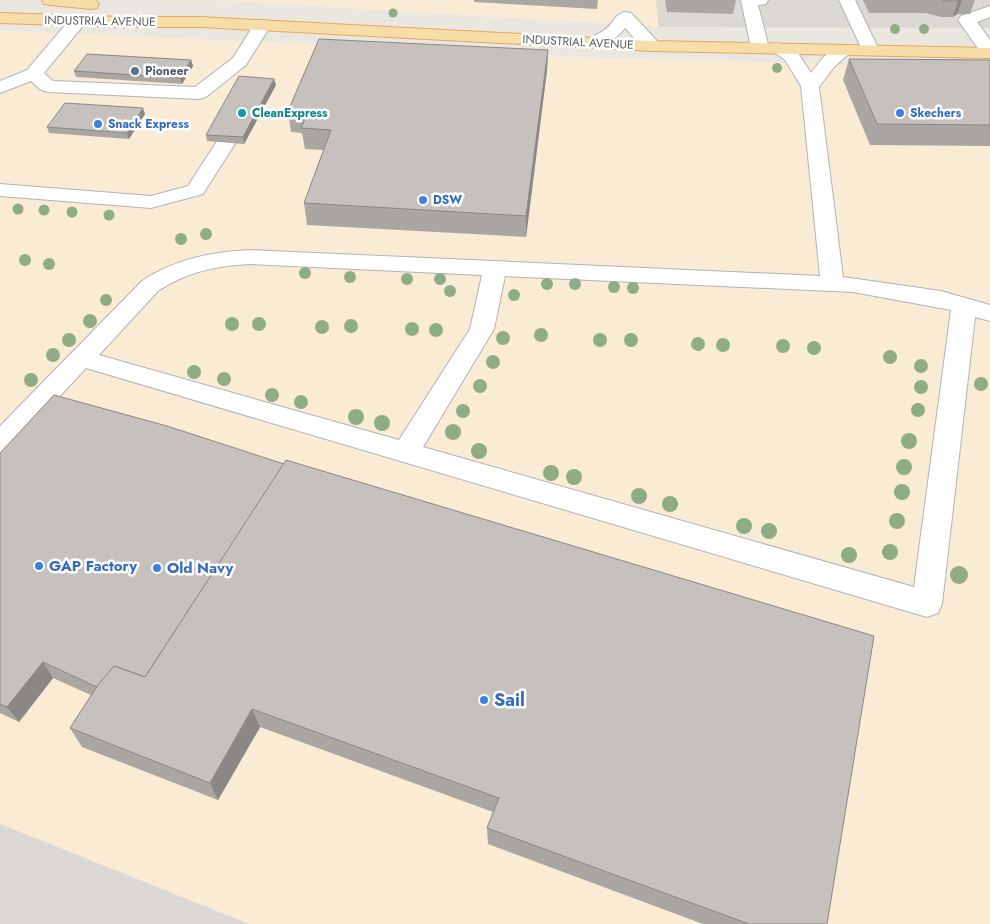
<svg xmlns="http://www.w3.org/2000/svg" width="990" height="924" font-family="Jost,sans-serif">
<rect width="100%" height="100%" fill="#eae6e0"/>
<g fill="#faebd5">
<path d="M213,0H656L659,27Z"/>
<path d="M0,30L590,57L990,68V924H249L0,824Z"/>
</g>
<g fill="#dcd8d4">
<path d="M656,0H990V28L659,27Z"/>
<path d="M0,824L249,924H0Z"/>
</g>
<g fill="none" stroke-linecap="round" stroke-linejoin="round">
<defs>
<g id="minor">
<path d="M741,0H768L766,4L758,5L769,48L766,52L760,53L754,52L751,48Z"/>
<path d="M839,0H855L879,50L876,54L870,55L864,54Z"/>
<path d="M990,6V17L977,22L990,40V55L982,54L958,20L961,16Z"/>
<path d="M625,12L631,13L658,42L661,46L658,50C643,54 635,38 625,28C617,38 603,50 589,47L586,43C591,36 600,34 607,28C614,22 615,14 625,12Z"/>
<path d="M78,16L84,17L87,21L44,73L53,81L195,87L233,58L256,21L262,20L268,21L271,25L246,65L206,97L199,99L48,92L41,90L31,81L0,93V81L27,70L72,17Z"/>
<path d="M778,43L798,53L811,73C820,61 833,42 850,46L853,50L835,66L819,87L843,277L941,291L990,305V321L975,317L942,604L938,613L927,617L86,368L10,450L0,453V426L142,281C175,259 211,252 250,250L820,276L801,86L785,60L769,48L772,44ZM250,264L482,275L470,329L399,440L99,355L158,291C187,272 215,266 250,264ZM505,276L853,292L951,310L914,587L423,447L494,329Z"/>
<path d="M226,136L233,138L236,142L203,194L151,208L0,196V184L151,196L188,186L219,138Z"/>
</g>
<g id="major">
<path d="M42,0H95L99,4L97,8L91,9L50,5L44,4Z"/>
<path d="M0,13L123,17H201L652,41L990,48V58L652,51L201,27H123L0,23Z"/>
</g>
</defs>
<use href="#minor" stroke="#b0b3b7" stroke-width="2"/>
<use href="#major" stroke="#e4a85f" stroke-width="2"/>
<use href="#minor" fill="#fff" fill-rule="evenodd"/>
<use href="#major" fill="#f7dda8" fill-rule="evenodd"/>
</g>
<g fill="#8eac85">
<circle cx="393" cy="13" r="4.5"/>
<circle cx="895" cy="29" r="5"/>
<circle cx="924" cy="29" r="5"/>
<circle cx="777" cy="68" r="5"/>
<circle cx="18" cy="209" r="5.5"/>
<circle cx="44" cy="210" r="5.5"/>
<circle cx="72" cy="212" r="5.5"/>
<circle cx="109" cy="215" r="5.5"/>
<circle cx="206" cy="234" r="6"/>
<circle cx="181" cy="239" r="6"/>
<circle cx="25" cy="260" r="6"/>
<circle cx="49" cy="264" r="6"/>
<circle cx="305" cy="273" r="6"/>
<circle cx="350" cy="277" r="6"/>
<circle cx="407" cy="279" r="6"/>
<circle cx="440" cy="279" r="6"/>
<circle cx="547" cy="284" r="6"/>
<circle cx="575" cy="284" r="6"/>
<circle cx="614" cy="287" r="6"/>
<circle cx="633" cy="288" r="6"/>
<circle cx="450" cy="291" r="6"/>
<circle cx="514" cy="295" r="6"/>
<circle cx="106" cy="300" r="6"/>
<circle cx="90" cy="321" r="7"/>
<circle cx="232" cy="324" r="7"/>
<circle cx="259" cy="324" r="7"/>
<circle cx="351" cy="326" r="7"/>
<circle cx="322" cy="327" r="7"/>
<circle cx="412" cy="329" r="7"/>
<circle cx="436" cy="330" r="7"/>
<circle cx="541" cy="335" r="7"/>
<circle cx="503" cy="338" r="7"/>
<circle cx="69" cy="340" r="7"/>
<circle cx="600" cy="340" r="7"/>
<circle cx="631" cy="340" r="7"/>
<circle cx="698" cy="344" r="7"/>
<circle cx="723" cy="345" r="7"/>
<circle cx="783" cy="346" r="7"/>
<circle cx="814" cy="348" r="7"/>
<circle cx="53" cy="355" r="7"/>
<circle cx="890" cy="357" r="7"/>
<circle cx="493" cy="362" r="7"/>
<circle cx="921" cy="366" r="7"/>
<circle cx="194" cy="372" r="7"/>
<circle cx="224" cy="379" r="7"/>
<circle cx="31" cy="380" r="7"/>
<circle cx="981" cy="384" r="7"/>
<circle cx="480" cy="386" r="7"/>
<circle cx="921" cy="387" r="7"/>
<circle cx="272" cy="395" r="7"/>
<circle cx="301" cy="402" r="7"/>
<circle cx="918" cy="410" r="7"/>
<circle cx="463" cy="411" r="7"/>
<circle cx="356" cy="417" r="8"/>
<circle cx="382" cy="423" r="8"/>
<circle cx="453" cy="432" r="8"/>
<circle cx="909" cy="441" r="8"/>
<circle cx="479" cy="451" r="8"/>
<circle cx="904" cy="467" r="8"/>
<circle cx="551" cy="473" r="8"/>
<circle cx="574" cy="477" r="8"/>
<circle cx="902" cy="492" r="8"/>
<circle cx="639" cy="496" r="8"/>
<circle cx="670" cy="504" r="8"/>
<circle cx="897" cy="521" r="8"/>
<circle cx="744" cy="526" r="8"/>
<circle cx="769" cy="531" r="8"/>
<circle cx="890" cy="552" r="8"/>
<circle cx="849" cy="555" r="8"/>
<circle cx="959" cy="575" r="9"/>
</g>
<g fill="#aaa6a2">
<path d="M474,0H598L597,9L474,2Z"/>
<path d="M665,0H736L733,14L667,12Z"/>
<path d="M863,0H975L970,14H957L953,17H941L926,13H869Z"/>
<path d="M548,50L547,70L526,237L307,225L304,203L324,150L305,149L302,133L291,132L288,111Z"/>
<path d="M849,59L990,60V146L870,145L843,80Z"/>
<path d="M191,60L193,66L182,84L76,77L74,71Z"/>
<path d="M276,85L244,144L207,141L206,135Z"/>
<path d="M145,114L129,139L49,133L47,127Z"/>
<path d="M0,453L827,924H703L488,844L487,828L493,812L260,727L218,800L82,747L70,728L91,695L53,678L19,722L0,713Z"/>
</g>
<g fill="#8b8784">
<path d="M959,0H962L957,14L953,17L958,1Z"/>
<path d="M548,50L547,70L526,237V216Z"/>
<path d="M191,60L193,66L182,84L180,78Z"/>
<path d="M274,79L276,85L244,144L243,137Z"/>
<path d="M143,108L145,114L129,139L127,133Z"/>
<path d="M43,662L53,678L19,722L7,707Z"/>
<path d="M252,709L260,727L218,800L210,783Z"/>
</g>
<g fill="#c6c1bc" stroke="#8b8784">
<path d="M942,0H959L958,1H946Z"/>
<path d="M319,39L548,50L526,216L304,203L331,130L301,128L308,112L288,111Z"/>
<path d="M87,54L191,60L180,78L74,71Z"/>
<path d="M849,59L990,60V125L877,124Z"/>
<path d="M239,76L274,79L243,137L206,135Z"/>
<path d="M65,103L143,108L127,133L47,127Z"/>
<path d="M54,395L167,426L284,464L145,677L114,666L97,687L43,662L7,707L0,704V453Z"/>
<path d="M286,460L874,636L827,924H749L487,828L499,798L252,709L210,783L70,728L98,685L114,666L145,677Z"/>
</g>
<circle fill="#5c6f8a" stroke="#fff" stroke-width="2" cx="135" cy="71" r="5"/>
<circle fill="#0f9aa8" stroke="#fff" stroke-width="2" cx="242" cy="113" r="5"/>
<g fill="#3f7fe0" stroke="#fff" stroke-width="2">
<circle cx="900" cy="113" r="5"/>
<circle cx="98" cy="124" r="5"/>
<circle cx="423" cy="200" r="5"/>
<circle cx="39" cy="566" r="5"/>
<circle cx="157" cy="568" r="5"/>
<circle cx="484" cy="700" r="5"/>
</g>
<g text-anchor="middle" dominant-baseline="central" stroke-width="5" stroke-linejoin="round" paint-order="stroke">
<g font-size="12" fill="#585d5f" stroke="#fff">
<text transform="translate(100 21) rotate(1)">INDUSTRIAL AVENUE</text>
<text transform="translate(578 42) rotate(3)">INDUSTRIAL AVENUE</text>
</g>
<g font-size="12" font-weight="bold" fill="#4e5e75" stroke="#fff" text-anchor="start">
<text x="145" y="71">Pioneer</text>
</g>
<g font-size="12" font-weight="bold" fill="#0d838f" stroke="#fff" text-anchor="start">
<text x="252" y="113">CleanExpress</text>
</g>
<g font-size="12" font-weight="bold" fill="#366cbe" stroke="#fff" text-anchor="start">
<text x="910" y="113">Skechers</text>
<text x="108" y="124">Snack Express</text>
<text x="433" y="200">DSW</text>
</g>
<g font-size="15" font-weight="bold" fill="#366cbe" stroke="#fff" text-anchor="start">
<text x="49" y="566">GAP Factory</text>
<text x="167" y="568">Old Navy</text>
</g>
<g font-size="18" font-weight="bold" fill="#366cbe" stroke="#fff" text-anchor="start">
<text x="494" y="700">Sail</text>
</g>
</g>
</svg>
